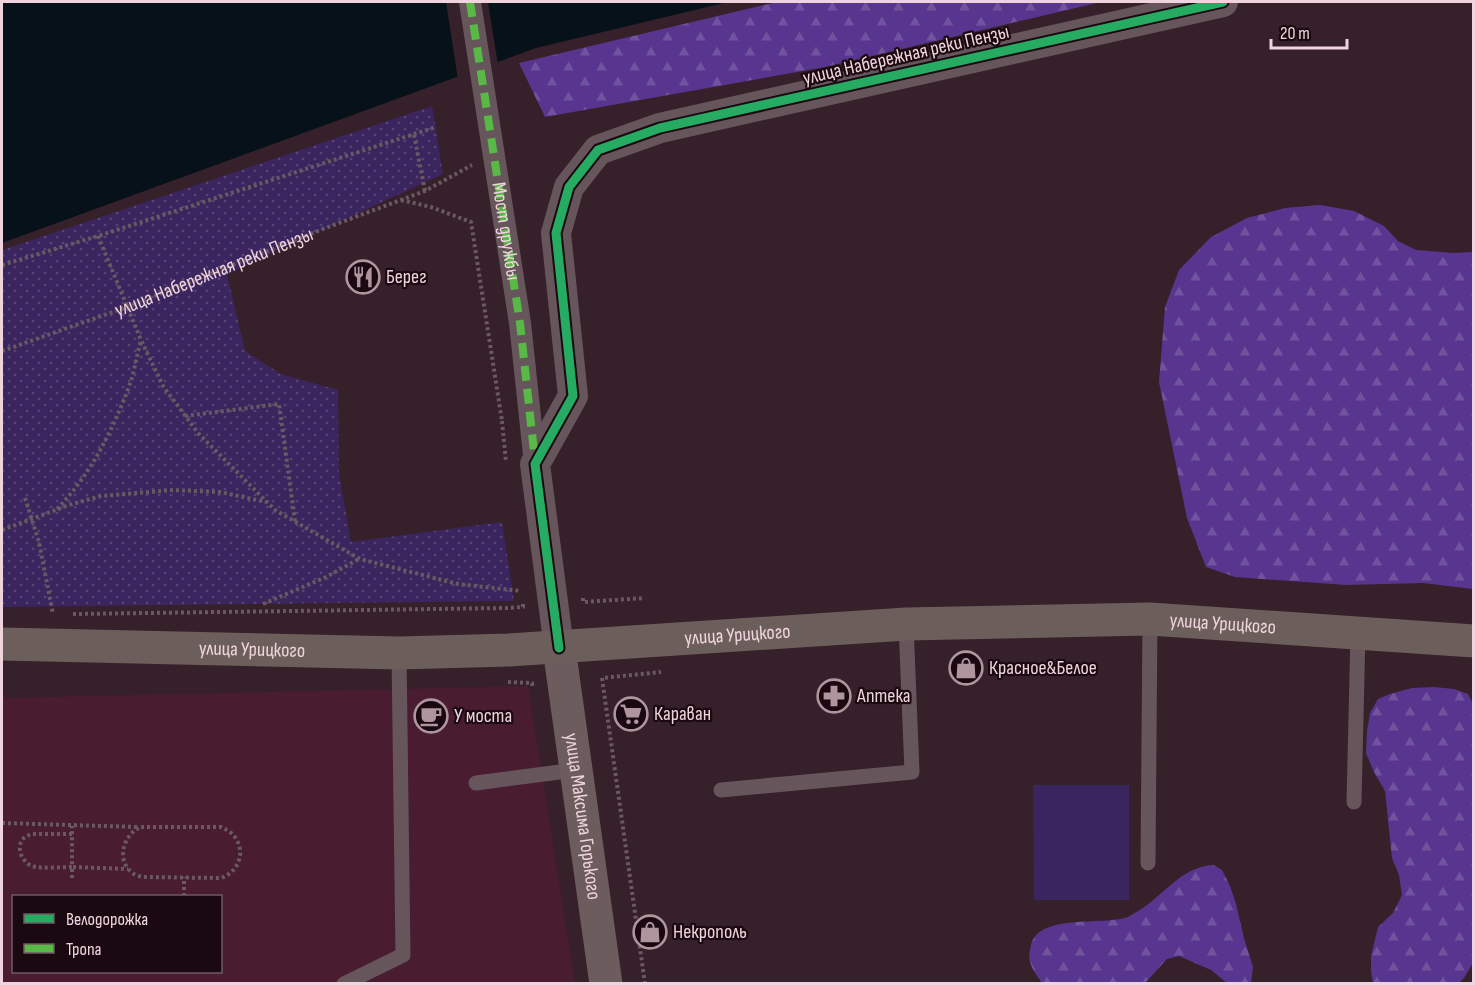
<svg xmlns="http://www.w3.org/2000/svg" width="1475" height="985" font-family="'Sofia Sans Condensed',sans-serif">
<defs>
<pattern id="forest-firs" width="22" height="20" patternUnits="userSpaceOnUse" patternTransform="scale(1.5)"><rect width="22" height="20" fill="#58368f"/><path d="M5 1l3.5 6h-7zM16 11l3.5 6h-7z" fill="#70529e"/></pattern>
<pattern id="park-dots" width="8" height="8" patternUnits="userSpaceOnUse" patternTransform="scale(1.5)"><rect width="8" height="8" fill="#3a255e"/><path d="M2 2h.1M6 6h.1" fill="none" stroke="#574475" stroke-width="1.8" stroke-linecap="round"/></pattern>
</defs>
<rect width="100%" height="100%" fill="#36202a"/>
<path fill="#491c30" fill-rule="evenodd" d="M528,686L575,983H2V698ZM14,896H220V972H14Z"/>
<path fill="#3a255e" d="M1033,785H1129V900H1034Z"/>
<g fill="url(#forest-firs)">
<path d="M777,2H1101L825,67L545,117L519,63Z"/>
<path d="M1320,205L1354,211L1384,226L1398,241L1416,250L1453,253L1473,252V589L1423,583L1346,585L1235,577L1206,567L1187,518L1159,382L1165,307L1179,270L1211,237L1247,218L1285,208Z"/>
<path d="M1434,687L1454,689L1468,694L1473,704V963L1464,978L1459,983H1373L1371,971V956L1378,927L1393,913L1402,895L1399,875L1392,858L1385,791L1374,772L1366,753L1367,731L1370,713L1378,699L1390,694L1412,688Z"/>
<path d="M1214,865L1222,870L1230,886L1236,904L1244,938L1253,967L1251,983H1227L1211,970L1179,956L1167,959L1145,983H1042C1033,970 1026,962 1031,945C1039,913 1103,926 1128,917C1132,915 1136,912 1140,910C1165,894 1182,866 1214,865Z"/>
</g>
<path fill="url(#park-dots)" d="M432,106L443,174L227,274L245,351L281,374L338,390L339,474L351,542L502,522L514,601L2,607V250Z"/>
<path fill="#06111a" d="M2,2H728L536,48L2,243Z"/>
<path fill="#36202a" d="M446,2H488L498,65L458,80Z"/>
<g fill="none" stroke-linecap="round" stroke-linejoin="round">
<g stroke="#6a5960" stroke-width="4" stroke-dasharray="3 3" stroke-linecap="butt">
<path d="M414,135L425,191"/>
<path d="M401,200L431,207L471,222L502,421"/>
<path d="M98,236L141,340L163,386L198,433L275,510L360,559L458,584L521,591"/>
<path d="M2,265L98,236L436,127"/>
<path id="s1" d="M2,351L127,307L323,229L425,191L472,165"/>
<path d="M185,416L279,404L295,521"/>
<path d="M502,421L506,462"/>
<path d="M25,498L39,542L53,614"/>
<path d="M57,509C92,473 114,428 131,381C135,368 137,354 141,340"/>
<path d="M2,530L69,505L101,496L173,490L220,492L266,502"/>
<path d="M583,598V602L645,598"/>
<path d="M263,604L326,577L359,559"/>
<path d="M73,614L506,608L523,607V603"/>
<path d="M508,682L532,683L533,688"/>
<path d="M2,823L138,827"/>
<path d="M141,827H221C227,830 233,833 236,839C246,854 237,873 221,878L143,877C142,877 135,875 134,874C115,862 123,834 141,827Z"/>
<path d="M72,834H32C26,836 20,839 20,847C19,854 25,864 32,866C40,869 62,867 72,867V826"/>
<path d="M72,878V867L128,869"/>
<path d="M184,896V877"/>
<path d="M645,984L602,678L661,672"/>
</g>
<g stroke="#66555b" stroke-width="15">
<path d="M476,783L575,770"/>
<path d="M721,790L912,772L906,624"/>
<path d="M1354,802L1358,633"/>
<path d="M1148,863L1150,619"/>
<path d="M344,984L403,955L399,653"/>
</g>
<path stroke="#66555b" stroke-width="22" d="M470,2L520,323L535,464"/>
<path stroke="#66555b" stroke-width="30" d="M559,648L535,464L573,396L556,233L569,187L598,150L660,128L1223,2"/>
<path stroke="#6c5c5e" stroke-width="33" id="s2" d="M559,648L606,984"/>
<path stroke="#6c5f5b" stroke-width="33" id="s3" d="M2,644L399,653L509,650L906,624L1150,619L1474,641"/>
<path stroke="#58b947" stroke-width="8" stroke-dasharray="15 8" stroke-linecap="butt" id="s4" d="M470,2L520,323L535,461"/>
<defs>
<path id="cycleway" d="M559,648L535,464L573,396L556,233L569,187L598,150L660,128L1223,2"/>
</defs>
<use href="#cycleway" stroke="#1b0911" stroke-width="13"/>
<use href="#cycleway" stroke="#26ab63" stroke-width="9"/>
</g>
<defs>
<symbol id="restaurant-ring" viewBox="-11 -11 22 22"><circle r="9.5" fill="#1b0911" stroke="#af959e" stroke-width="1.5"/><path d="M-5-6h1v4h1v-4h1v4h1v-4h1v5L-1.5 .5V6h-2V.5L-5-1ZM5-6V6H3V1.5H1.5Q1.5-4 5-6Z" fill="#af959e"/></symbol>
<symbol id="shop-ring" viewBox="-11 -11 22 22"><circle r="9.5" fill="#1b0911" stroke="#af959e" stroke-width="1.5"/><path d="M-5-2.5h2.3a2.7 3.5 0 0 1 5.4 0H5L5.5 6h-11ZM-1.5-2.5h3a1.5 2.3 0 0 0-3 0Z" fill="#af959e"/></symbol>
<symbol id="pharmacy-ring" viewBox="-11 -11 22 22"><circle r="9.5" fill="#1b0911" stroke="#af959e" stroke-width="1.5"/><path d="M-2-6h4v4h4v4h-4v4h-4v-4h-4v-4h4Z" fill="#af959e"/></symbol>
<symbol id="supermarket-ring" viewBox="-11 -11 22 22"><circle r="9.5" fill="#1b0911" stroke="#af959e" stroke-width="1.5"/><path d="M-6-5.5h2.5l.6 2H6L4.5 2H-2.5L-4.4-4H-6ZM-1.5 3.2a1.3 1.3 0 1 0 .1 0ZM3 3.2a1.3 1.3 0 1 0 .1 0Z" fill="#af959e"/></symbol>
<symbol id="cafe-ring" viewBox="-11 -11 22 22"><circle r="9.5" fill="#1b0911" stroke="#af959e" stroke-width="1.5"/><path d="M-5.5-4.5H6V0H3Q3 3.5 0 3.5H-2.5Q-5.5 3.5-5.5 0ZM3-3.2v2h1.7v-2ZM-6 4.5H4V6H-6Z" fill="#af959e"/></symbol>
</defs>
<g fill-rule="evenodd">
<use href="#restaurant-ring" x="344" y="258" width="38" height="38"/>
<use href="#shop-ring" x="947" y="649" width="38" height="38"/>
<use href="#pharmacy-ring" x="815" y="677" width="38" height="38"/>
<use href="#supermarket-ring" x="612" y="695" width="38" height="38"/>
<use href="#cafe-ring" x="412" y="697" width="38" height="38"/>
<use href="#shop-ring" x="631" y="913" width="38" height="38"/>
</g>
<g text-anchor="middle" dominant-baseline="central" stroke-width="4.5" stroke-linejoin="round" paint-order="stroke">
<g font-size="20" fill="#f0d4dd" stroke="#1b0911">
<text transform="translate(906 55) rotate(-13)">улица Набережная реки Пензы</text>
<text stroke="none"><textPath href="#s4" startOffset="232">Мост дружбы</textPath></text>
<text stroke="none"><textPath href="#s1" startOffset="226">улица Набережная реки Пензы</textPath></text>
<text stroke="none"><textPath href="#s3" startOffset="1222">улица Урицкого</textPath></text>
<text stroke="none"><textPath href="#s3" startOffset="736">улица Урицкого</textPath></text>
<text stroke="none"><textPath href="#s3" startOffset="250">улица Урицкого</textPath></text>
<text stroke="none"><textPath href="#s2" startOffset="170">улица Максима Горького</textPath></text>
</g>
<g font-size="20" fill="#f0d4dd" stroke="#1b0911" text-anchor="start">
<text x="386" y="277">Берег</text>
<text x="989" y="668">Красное&amp;Белое</text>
<text x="857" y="696">Аптека</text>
<text x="654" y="714">Караван</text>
<text x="454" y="716">У моста</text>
<text x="673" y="932">Некрополь</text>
</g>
</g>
<rect width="1475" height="985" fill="none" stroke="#f0d4dd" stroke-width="6"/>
<rect x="12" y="895" width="210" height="78" fill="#1b0911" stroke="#705a63" stroke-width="1.5"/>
<rect x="24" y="914" width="30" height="9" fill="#26ab63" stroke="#705a63" stroke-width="1.5"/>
<text x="66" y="925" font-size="18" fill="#f0d4dd">Велодорожка</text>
<rect x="24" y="944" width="30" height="9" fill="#58b947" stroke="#705a63" stroke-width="1.5"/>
<text x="66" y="955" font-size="18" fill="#f0d4dd">Тропа</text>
<path d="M1271 39v9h76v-9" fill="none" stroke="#f0d4dd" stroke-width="3"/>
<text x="1280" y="39" font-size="18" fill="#f0d4dd" stroke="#1b0911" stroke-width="4.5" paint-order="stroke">20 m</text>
</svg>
